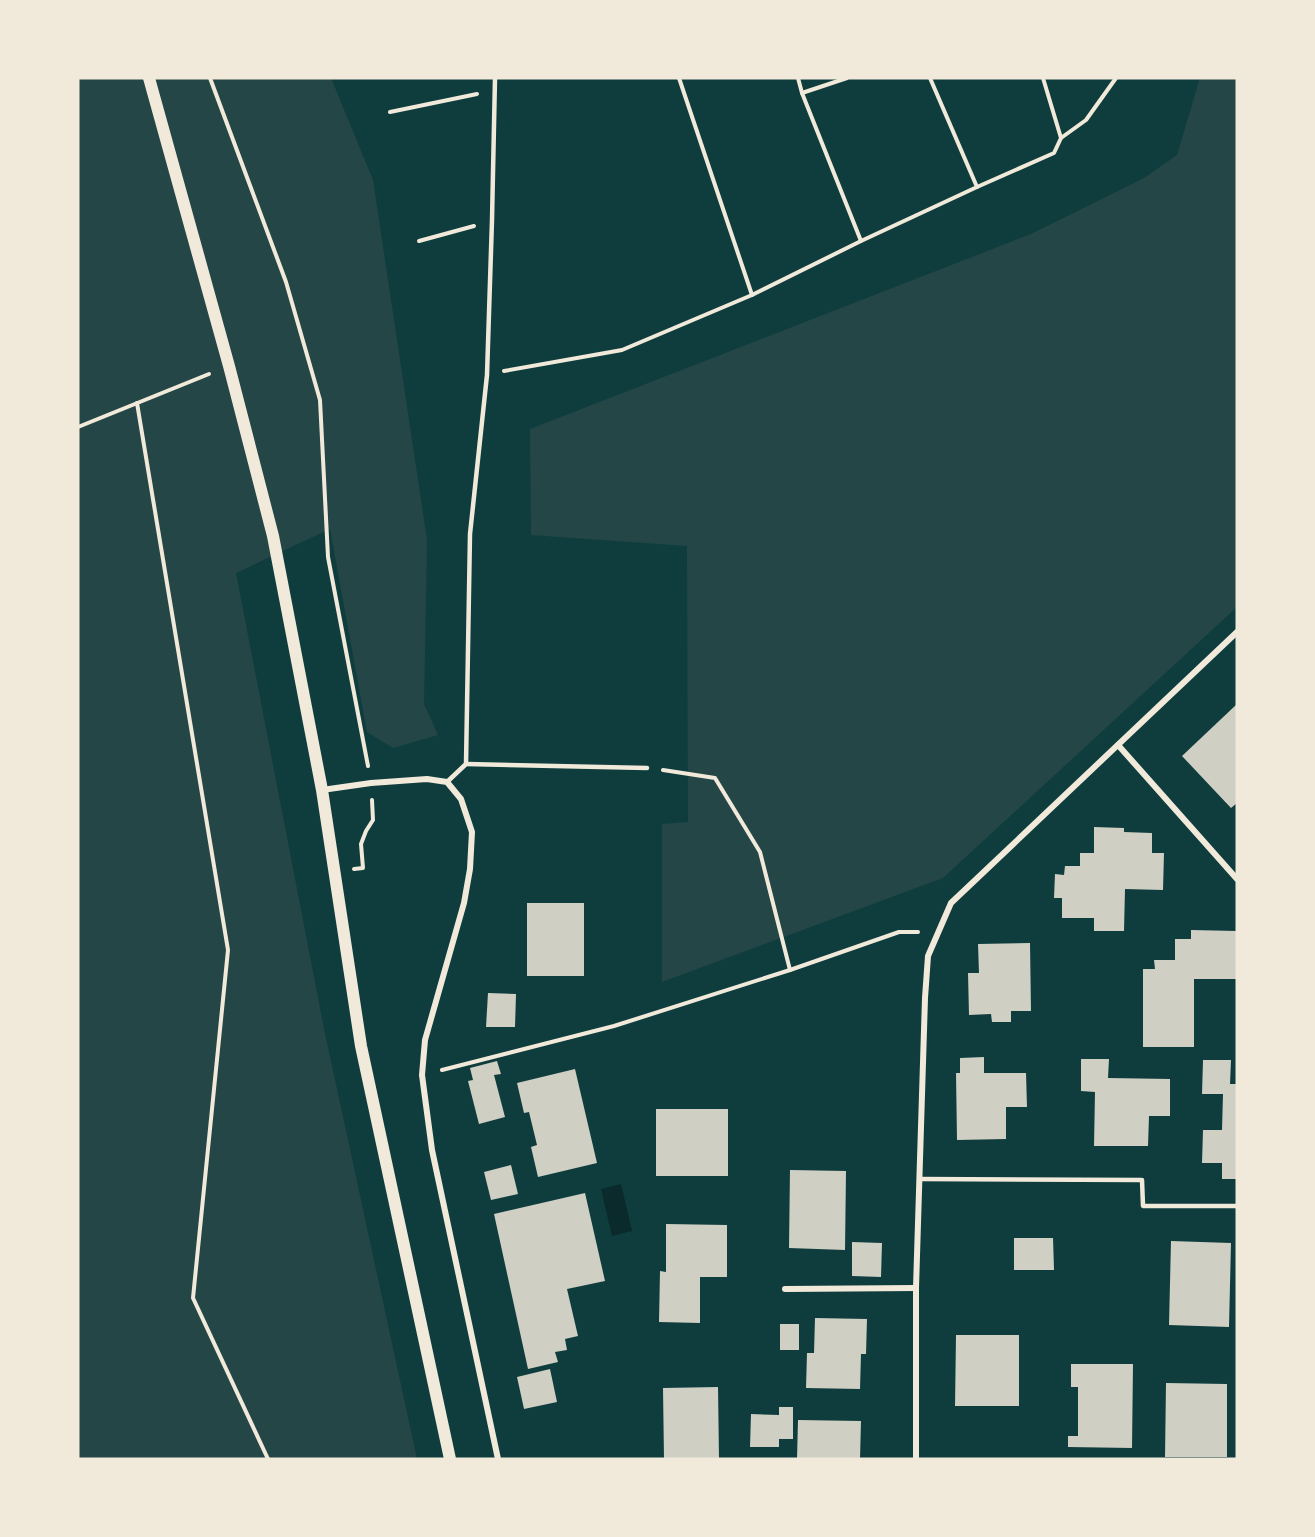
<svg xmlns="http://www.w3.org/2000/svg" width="1315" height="1537" font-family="Helvetica,sans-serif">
<rect width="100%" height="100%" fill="#0f3d3e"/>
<g fill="#244646">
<path d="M78,78H331L373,180L427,540L424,704L438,735L393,748L367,732L330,529L236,573L324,1029L417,1459H78Z"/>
<path d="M1200,78H1237V607L943,878L662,982V824L688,822L687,546L531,535L530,429L1031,234L1144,178L1177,155Z"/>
</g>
<path fill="#0a2a2b" d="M621,1184L632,1231L612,1236L601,1189Z"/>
<g fill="#cfcfc3">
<path d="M1237,704V803L1231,808L1182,756Z"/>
<path d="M1094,827L1124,828V832L1152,833V853H1164L1163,890L1125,889L1124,931H1094V918H1062V898H1054L1055,874L1064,875L1065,866H1080V853H1094Z"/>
<rect x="527" y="903" width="57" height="73"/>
<path d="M1191,930L1237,931V979H1194V1047H1143V969H1155L1154,960H1175V939H1191Z"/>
<path d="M1030,943L1031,1011H1011V1022H992L991,1014L969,1015L968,973H979L978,944Z"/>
<path d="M488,993L516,994L515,1027H486Z"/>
<path d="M984,1057V1073H1026L1027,1107H1006V1139L957,1140L956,1073H960V1058Z"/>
<path d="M1081,1059H1109L1108,1078L1170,1079V1116H1149L1148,1146H1094L1095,1092L1081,1091Z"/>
<path d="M1203,1060H1231L1230,1084H1237V1179H1222V1163H1202L1203,1130H1222L1223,1094H1202Z"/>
<path d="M497,1061L501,1074L494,1075L505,1117L479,1124L468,1081L473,1080L470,1068Z"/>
<path d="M575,1069L597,1163L538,1177L531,1147L537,1145L529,1112L524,1113L517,1083Z"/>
<rect x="656" y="1109" width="72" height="67"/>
<path d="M511,1165L518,1194L491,1200L484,1172Z"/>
<path d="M790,1170L846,1171L845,1250L789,1248Z"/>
<path d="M585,1193L605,1281L567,1289L578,1336L565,1339L567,1350L555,1352L558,1362L528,1369L494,1214Z"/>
<path d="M666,1224L727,1225V1277H700V1323L659,1322L660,1271L666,1272Z"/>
<path d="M1014,1238H1053L1054,1270H1014Z"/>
<path d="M1171,1241L1231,1243L1229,1327L1169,1325Z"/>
<path d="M852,1242L882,1243L881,1277L852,1276Z"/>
<path d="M815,1318L867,1319L866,1354H861L860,1389L806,1388L807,1353H814Z"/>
<rect x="780" y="1324" width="19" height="26"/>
<path d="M956,1335H1019V1406H955Z"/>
<path d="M1071,1364H1133L1132,1448L1068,1447V1436H1078V1387H1071Z"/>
<path d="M550,1369L557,1402L524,1409L517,1377Z"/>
<path d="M1166,1383L1227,1384V1457H1165Z"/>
<path d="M718,1387L719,1459H664L663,1388Z"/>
<path d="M779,1407H793V1439H779V1447H750L751,1414L779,1415Z"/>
<path d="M798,1420L861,1421L860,1459H797Z"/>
</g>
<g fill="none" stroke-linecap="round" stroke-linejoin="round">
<g stroke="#f1e9da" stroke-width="4">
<path d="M210,78L286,282L320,400L328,557L368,766"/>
<path d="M679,78L752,295"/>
<path d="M798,78L802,93L861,241"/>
<path d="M802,93L847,78"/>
<path d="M390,112L477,94"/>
<path d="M1061,138L1086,120L1116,78"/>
<path d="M977,187L1054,153L1061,138L1043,78"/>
<path d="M419,241L474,226"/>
<path d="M504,371L622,350L752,295L861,241L977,187L930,78"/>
<path d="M137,403L228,950L193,1298L268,1459"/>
<path d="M78,427L209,374"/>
<path d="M663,770L715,778L760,852L790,970"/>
<path d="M354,869L363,868L361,844L366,831L373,820L372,800"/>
<path d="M442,1070L614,1026L790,970L899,932H918"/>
</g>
<g stroke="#f1e9da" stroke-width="4.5">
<path d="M466,764L647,768"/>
<path d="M447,782L466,764L470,534L487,375L492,220L495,78"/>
<path d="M920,1179L1142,1180L1143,1206H1237"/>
</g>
<g stroke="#f1e9da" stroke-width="6">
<path d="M1118,745L1237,879"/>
<path d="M322,790L371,783L427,779L447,782L461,799L472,832L470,869L464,903L425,1040L422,1075L432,1150L498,1459"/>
<path d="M785,1289L916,1288"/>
<path d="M916,1459V1288L925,998L928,956L951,903L1237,632"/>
</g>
<path stroke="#f1e9da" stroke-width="12" d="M149,78L229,366L273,536L322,790L361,1046L450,1459"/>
</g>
<rect width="1315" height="1537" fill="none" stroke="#f1e9da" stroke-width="159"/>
</svg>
